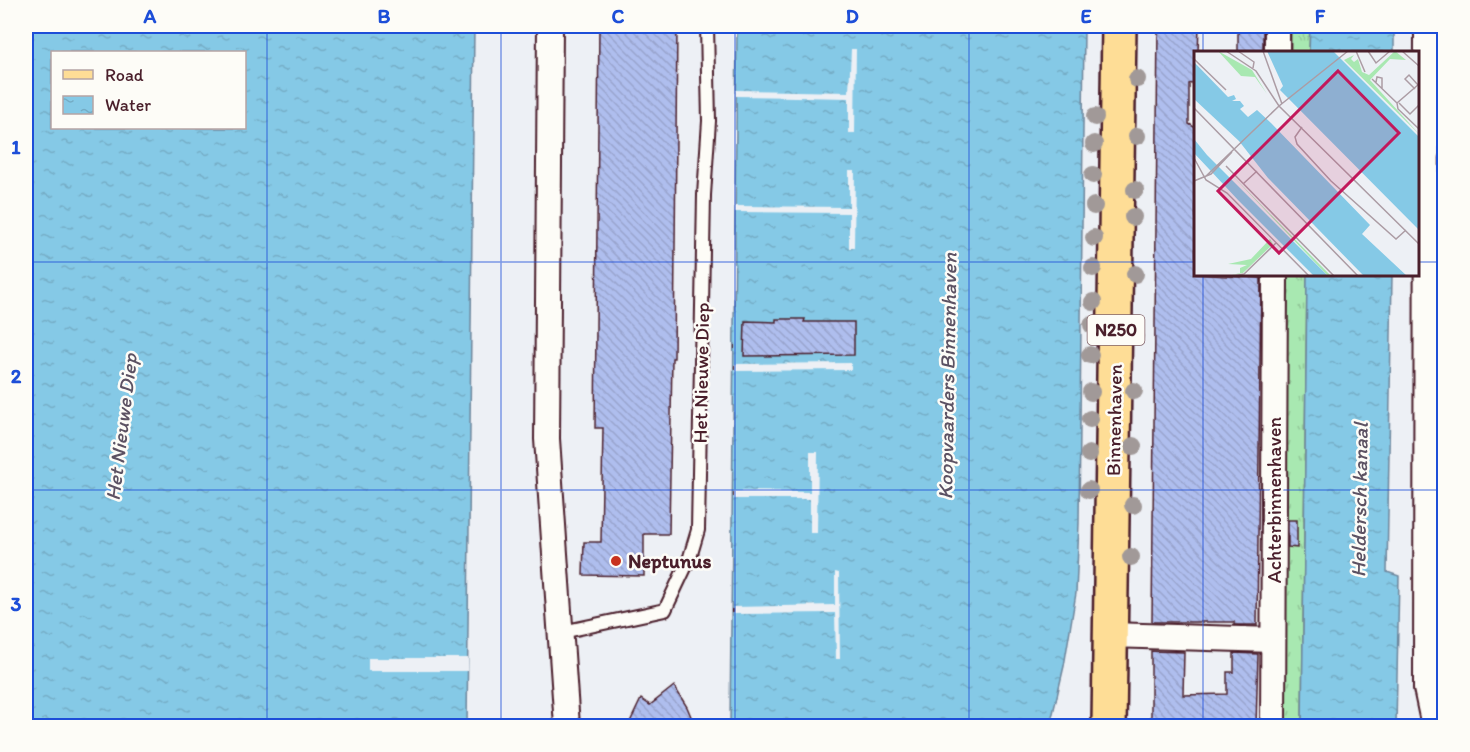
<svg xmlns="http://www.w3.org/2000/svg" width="1470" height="752" font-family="Itim,sans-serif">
<defs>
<pattern id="grass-tufts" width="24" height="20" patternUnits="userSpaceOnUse" patternTransform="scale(1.5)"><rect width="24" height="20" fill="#a8e8b1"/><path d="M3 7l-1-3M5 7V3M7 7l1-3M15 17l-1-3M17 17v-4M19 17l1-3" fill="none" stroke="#92c798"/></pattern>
<pattern id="water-ripples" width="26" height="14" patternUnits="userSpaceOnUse" patternTransform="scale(1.5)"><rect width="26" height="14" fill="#85c9e6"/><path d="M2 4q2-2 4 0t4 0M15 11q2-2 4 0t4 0" fill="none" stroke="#74acc5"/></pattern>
<pattern id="building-back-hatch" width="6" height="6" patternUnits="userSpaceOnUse" patternTransform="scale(1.5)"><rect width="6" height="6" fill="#afbeee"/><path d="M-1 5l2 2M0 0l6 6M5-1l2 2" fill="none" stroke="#98a3cc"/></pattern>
</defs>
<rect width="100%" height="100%" fill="#edf0f5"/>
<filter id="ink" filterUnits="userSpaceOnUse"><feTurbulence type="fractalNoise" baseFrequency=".0167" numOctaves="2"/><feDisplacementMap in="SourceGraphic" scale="12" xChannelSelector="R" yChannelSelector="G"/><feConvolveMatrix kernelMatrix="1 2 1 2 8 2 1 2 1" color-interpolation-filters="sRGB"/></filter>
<g filter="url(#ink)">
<g fill="url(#grass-tufts)" stroke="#79846e" stroke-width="1.5">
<path d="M1291,26H1310L1309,52H1291Z"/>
<path d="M1288,275H1307L1302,726H1283Z"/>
</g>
<g fill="url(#water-ripples)" stroke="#6d859b" stroke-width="1.5" fill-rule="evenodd">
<path d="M26,26H474L467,726H26ZM52,52H244V128H52Z"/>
<path d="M737,26H1084L1079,523L1076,593L1064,666L1050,726H730Z"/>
<path d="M1310,26H1394V52H1309Z"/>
<path d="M1307,275H1392L1387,572L1399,576L1396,726H1302Z"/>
</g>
<g fill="#edf0f5">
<path d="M851,49H856L855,133H849V98L736,96V90L849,92Z"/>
<path d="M849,171H855L854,248H849V213L735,212V206L849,207Z"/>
<path d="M851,363V370L736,371L735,364Z"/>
<path d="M810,452H818L817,533H810V499H734V491L810,492Z"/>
<path d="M835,572L839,573L840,659H836L835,613L733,614V607L835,605Z"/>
<rect x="368" y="658" width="100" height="13"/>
</g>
<g fill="url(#building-back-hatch)" stroke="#4a1f2b" stroke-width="1.5">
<path d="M599,26H677L674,358H672L669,534H644V576L583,575L584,542H601L603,428H595Z"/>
<path d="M1158,26H1199L1198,52H1196V83L1189,84V124L1196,128V274L1261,278L1257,625H1234V622H1152Z"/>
<rect x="1238" y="26" width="25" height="26"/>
<path d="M776,319H805L804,322H854V355L744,356L745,321L776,322Z"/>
<path d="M1288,520H1297V548L1288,547Z"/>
<path d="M1151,651L1184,652L1183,695L1227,694V672H1234V653L1258,654L1256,726H1151Z"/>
<path d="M674,686L687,707L695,726H625L630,722L641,699L650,705Z"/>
</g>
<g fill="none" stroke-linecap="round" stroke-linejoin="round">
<defs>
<g id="lane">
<path d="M1427,80H1444"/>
<path d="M562,632L665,610L690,557L698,530L704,195L709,121L707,26"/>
</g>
<g id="street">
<path d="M550,26L547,439L567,726"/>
<path d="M1427,26L1426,688L1434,726"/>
<path d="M1277,52V26"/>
<path d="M1110,635L1273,640"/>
<path d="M1273,726L1275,274"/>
</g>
<path id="primary" d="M1109,726L1119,26"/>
</defs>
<use href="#lane" stroke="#4a1f2b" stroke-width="16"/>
<use href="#street" stroke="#4a1f2b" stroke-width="28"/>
<use href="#primary" stroke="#4a1f2b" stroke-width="38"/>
<g stroke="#4a1f2b" stroke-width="4" stroke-dasharray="4.5 4.5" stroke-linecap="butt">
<path d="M734,347H735"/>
<path d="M734,367H735"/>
<path d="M733,495H734"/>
<path d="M731,611H733"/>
</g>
<use href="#lane" stroke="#fdfcf7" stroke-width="12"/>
<use href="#street" stroke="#fdfcf7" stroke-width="24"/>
<use href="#primary" stroke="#fedd96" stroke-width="33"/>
</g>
<g fill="#a19998">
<circle cx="1137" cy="79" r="9"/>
<circle cx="1095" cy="117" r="9"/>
<circle cx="1137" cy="136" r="9"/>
<circle cx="1094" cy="144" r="9"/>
<circle cx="1093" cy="175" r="9"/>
<circle cx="1135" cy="190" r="9"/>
<circle cx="1094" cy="206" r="9"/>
<circle cx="1133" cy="217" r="9"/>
<circle cx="1094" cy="238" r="9"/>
<circle cx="1093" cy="268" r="9"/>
<circle cx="1135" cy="274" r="9"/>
<circle cx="1093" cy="302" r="9"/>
<circle cx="1092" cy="325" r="9"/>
<circle cx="1135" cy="335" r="9"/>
<circle cx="1090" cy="355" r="9"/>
<circle cx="1134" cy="391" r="9"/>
<circle cx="1091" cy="392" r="9"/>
<circle cx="1090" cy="419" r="9"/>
<circle cx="1133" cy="446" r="9"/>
<circle cx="1089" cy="454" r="9"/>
<circle cx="1089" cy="490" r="9"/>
<circle cx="1133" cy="505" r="9"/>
<circle cx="1131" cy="557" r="9"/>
</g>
</g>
<path fill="none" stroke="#1d4ed8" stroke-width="1.5" stroke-opacity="0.55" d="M267,26V726M501,26V726M735,26V726M969,26V726M1203,26V52M26,262H1196M1418,262H1444M1203,274V726M26,490H1444"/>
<circle fill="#c8321e" stroke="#fdfcf7" stroke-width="2" cx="616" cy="561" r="6"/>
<g text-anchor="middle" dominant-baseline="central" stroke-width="5" stroke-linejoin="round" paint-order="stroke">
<rect fill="#fdfcf7" stroke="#806168" stroke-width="1.5" x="1087.5" y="315" width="57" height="30" rx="4.5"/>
<g font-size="18" font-weight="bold" fill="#4a1f2b">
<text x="1116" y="330">N250</text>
</g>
<g font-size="20" fill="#4a1f2b" stroke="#fdfcf7">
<text transform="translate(701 373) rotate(-89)">Het Nieuwe Diep</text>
<text transform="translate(1114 420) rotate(-89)">Binnenhaven</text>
<text transform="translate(1274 500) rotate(-90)">Achterbinnenhaven</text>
</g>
<g font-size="20" font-weight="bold" fill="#4a1f2b" stroke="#fdfcf7" text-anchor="start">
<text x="628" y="561">Neptunus</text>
</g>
<g font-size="21" font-style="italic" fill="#5c5263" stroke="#fdfcf7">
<text transform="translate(947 376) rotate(-89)">Koopvaarders Binnenhaven</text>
<text transform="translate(121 427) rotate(-83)">Het Nieuwe Diep</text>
<text transform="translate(1359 500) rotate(-89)">Heldersch kanaal</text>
</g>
</g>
<g transform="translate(1194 51)">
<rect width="225" height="225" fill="#edf0f5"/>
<path d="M24,0L58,19L73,43L61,26L47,25ZM201,0L212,9L196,8L176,29L225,83L150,9L160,4L157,8L160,11L164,8L168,21L175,24ZM30,116L137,225H134ZM76,188L79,193L49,222L34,225L46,222V217L53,214L34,213L57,208Z" fill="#a8e8b1"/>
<path d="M73,0H139L225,86V179L86,39L89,35ZM0,11L34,46L40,44L42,48L38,50H46L50,55L46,58L54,66L63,59L77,72L176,174L168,183L213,225H170L166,221L74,127L45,90L0,48ZM0,88L13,104L134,225H120L44,149L0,102Z" fill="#85c9e6"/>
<path fill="none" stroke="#ac9ca4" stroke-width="1.5" d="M32,0L62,20L85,55L225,193M44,0L60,11L59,17M69,0L88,53M162,0L171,21M174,0L182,12L196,0M208,0L225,15M0,8L32,39M178,28L203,52L225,33M182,31L183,26L188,27V38M221,38L211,28L215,24L224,34M203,52L204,58L225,78M205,52L216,63L225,54M0,57L164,225M108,76L101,86L103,93L137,130L202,188L212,179M0,107L12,129L33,142L115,225M32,115L140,225M10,127L85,55L154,0M0,130L17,123L38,101M49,133L63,120M101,186L114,173M40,225L50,223L82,192"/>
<path fill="#c2185b" fill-opacity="0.15" stroke="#c2185b" stroke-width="3" d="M144,20L205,82L85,202L24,140Z"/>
<rect width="225" height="225" fill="none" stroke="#4a1f2b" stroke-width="3"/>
</g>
<rect width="1470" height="752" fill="none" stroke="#fdfcf7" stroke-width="66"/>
<rect x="51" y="51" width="195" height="78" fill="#fdfcf7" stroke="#b5a4a5" stroke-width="1.5"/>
<rect x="63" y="70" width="30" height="9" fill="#fedd96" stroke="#b5a4a5" stroke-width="1.5"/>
<text x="105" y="81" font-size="18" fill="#4a1f2b">Road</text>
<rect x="63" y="96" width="30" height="18" fill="url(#water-ripples)" stroke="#b5a4a5" stroke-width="1.5"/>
<text x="105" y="111" font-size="18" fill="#4a1f2b">Water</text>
<rect x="33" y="33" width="1404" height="686" fill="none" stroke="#1d4ed8" stroke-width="2"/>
<g font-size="20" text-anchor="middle" font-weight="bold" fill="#1d4ed8">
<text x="150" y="23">A</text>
<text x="384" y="23">B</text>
<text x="618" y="23">C</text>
<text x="852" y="23">D</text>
<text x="1086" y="23">E</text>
<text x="1320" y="23">F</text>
<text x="16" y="154">1</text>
<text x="16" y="383">2</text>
<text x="16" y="611">3</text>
</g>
</svg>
